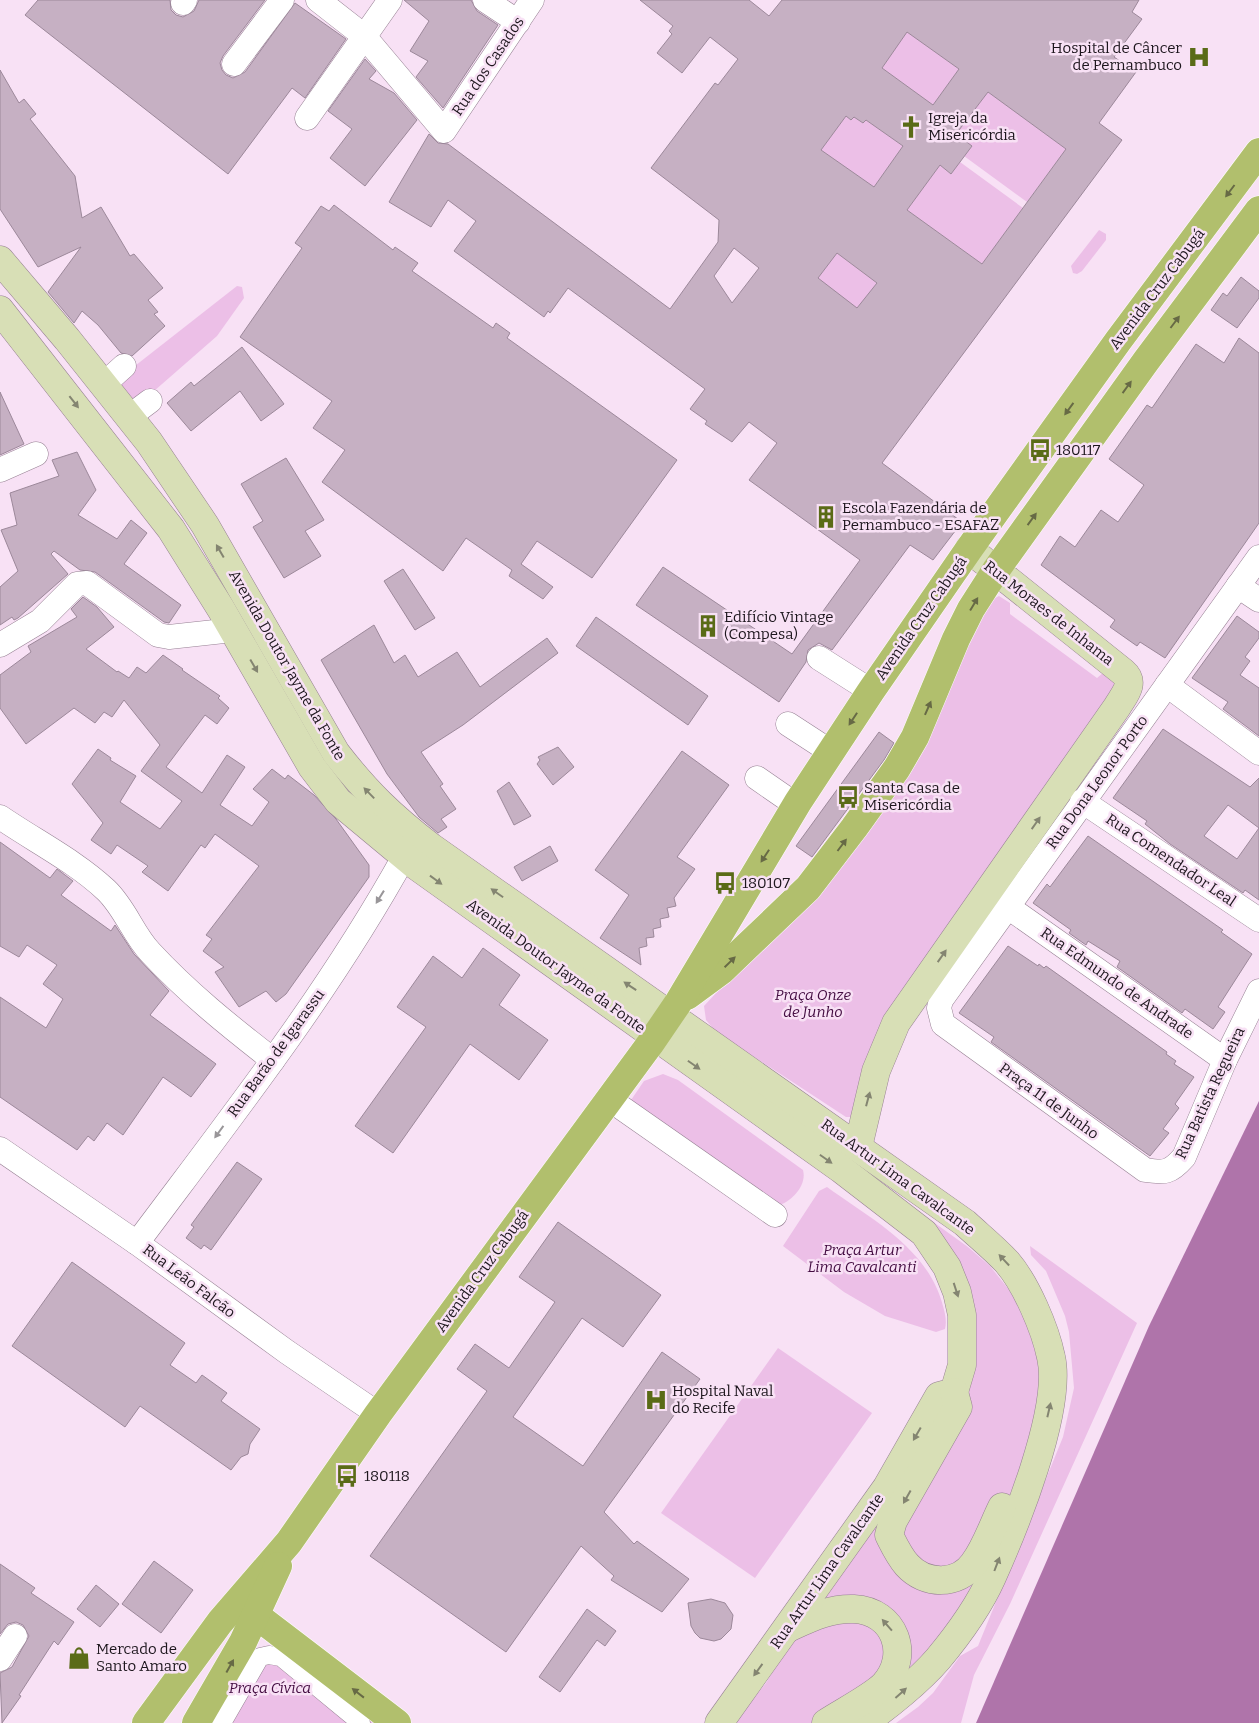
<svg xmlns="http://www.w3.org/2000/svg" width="1259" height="1723" font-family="Bitter,serif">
<rect width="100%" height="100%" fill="#f8e1f5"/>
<g fill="#ecbfe7">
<path d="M907,32L959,69L933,105L882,68Z"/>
<path d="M988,92L1066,149L1027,202L964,156L972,146L956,134Z"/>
<path d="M846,116L851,120L854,117L863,123L866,120L903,146L874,187L821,150Z"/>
<path d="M960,162L1023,208L982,264L907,210L940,165L951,174Z"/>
<path d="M1099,230L1106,234V240L1082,271L1077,274L1073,273L1071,266Z"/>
<path d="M837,253L877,283L851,316L818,278Z"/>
<path d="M237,286L242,287L244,298L217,336L138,405L117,380Z"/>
<path d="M999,596L1010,603V614L1097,678L1104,672L1122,680L851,1117H846L716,1032L706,1020L704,1006L742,965L804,909L993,599Z"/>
<path d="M663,1074L678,1080L803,1170C807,1185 793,1200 780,1205L629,1103L644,1081Z"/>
<path d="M868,1175L968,1247L990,1266L1010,1291L1026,1323L1037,1357L1041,1383L1037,1440L963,1605L922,1664L833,1723H734L766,1683L795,1635L949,1421L963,1281Z"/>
<path d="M827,1187C871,1219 928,1248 943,1306C945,1313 947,1321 945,1329L936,1332L885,1316L844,1292L783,1246L819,1191Z"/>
<path d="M1030,1246L1137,1323L1010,1604L974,1675L961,1723H896L918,1707L933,1693L960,1656L978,1646L1063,1437L1074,1388L1069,1332L1065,1316L1046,1271L1031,1255Z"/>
<path d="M778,1348L872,1413L755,1578L661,1513Z"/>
<path d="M261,1653L380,1723H205Z"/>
</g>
<path fill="#af74aa" d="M1259,1101V1723H976L1149,1326Z"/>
<g fill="#c6b0c3" stroke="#9c889a" fill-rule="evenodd">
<path d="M38,0H170L171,10L176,15L183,17L194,11L199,0H265L223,56L220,63L222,70L226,75L233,78L245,72L295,3L346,39L305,98L292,88L228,174L25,15Z"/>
<path d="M404,0H471L477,11L498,25L443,108L416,77L428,61L410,51L429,21Z"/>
<path d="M640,0H749L769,16L782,0H1139L1132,12L1142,19L1114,57L1136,72L1099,123L1122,140L882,463L962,522L933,560L910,545L832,650L819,643L808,650L806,662L779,702L636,605L663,567L792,654L860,560L749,480L777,443L749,422L732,442L705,424L707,421L690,409L705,389L568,288L550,313L548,311L544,317L454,251L476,221L448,200L431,227L389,202L429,134L438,143L448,144L670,309L718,242L719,220L651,168L715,83L718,85L738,59L710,37L682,73L657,53L672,34L669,31L673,26ZM907,32L959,69L933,105L882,68ZM988,92L1066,149L982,264L907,210L940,165L951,174L972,146L956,134ZM846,116L851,120L854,117L863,123L866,120L903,146L874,187L821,150ZM734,248L759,268L732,303L714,276ZM837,253L877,283L857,308L818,278Z"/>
<path d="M365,59L376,71L369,79L394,93L417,120L365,186L330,158L352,129L328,111Z"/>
<path d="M0,70L19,103L24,99L36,114L30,119L75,176L82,218L101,207L130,256L134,254L163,288L148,300L158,312L154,314L165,326L132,356L121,353L98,325L82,311L74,323L48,292L81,247L38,267L0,209Z"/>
<path d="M334,205L393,250L395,247L418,263L412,271L493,328L496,323L510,333L507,338L677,460L592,578L537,541L521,564L553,587L543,599L509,576L512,570L466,538L443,571L322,482L345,450L313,428L332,401L240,337L302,248L295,243L321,206L329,211Z"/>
<path d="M1241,277L1259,291V298L1237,328L1211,310L1223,293L1227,296Z"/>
<path d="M1239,338L1259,353V523L1165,658L1140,642L1137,646L1110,627L1115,620L1041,565L1060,536L1075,547L1101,510L1118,522L1144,485L1109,459L1147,405L1152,408L1196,344L1224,363Z"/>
<path d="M242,347L284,404L261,421L240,391L191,431L167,403L191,382L194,386Z"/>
<path d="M0,392L24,444L0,455Z"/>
<path d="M77,452L96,490L78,515L117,539L131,520L147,533L124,564L181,605L169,623L164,622L95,572L80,570L54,551L51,554L68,574L18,618L14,620L12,617L0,625V587L18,571L1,530L17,525L10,493L59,476L52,460Z"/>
<path d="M286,458L324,520L305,531L321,556L284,578L253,527L263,521L241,484Z"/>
<path d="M403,569L435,618L415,630L384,581Z"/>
<path d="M83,597L97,607L114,627L86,649L117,672L118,671L129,678L137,667L146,673L163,655L183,669L182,670L220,696L218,698L229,708L217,724L205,715L166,767L202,793L227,755L245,767L220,805L252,826L269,802L253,789L272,769L285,779L288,775L314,795L336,819L369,865V877L286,994L276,1002L266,991L239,1007L215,972L224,967L203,951L212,939L206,935L259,866L215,834L205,848L201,845L168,891L142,872L148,866L117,845L111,854L91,840L103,823L72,784L98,749L111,758L110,760L136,776L120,802L160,829L182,801L141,771L160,745L124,700L112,717L104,712L95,723L74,708L26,744L0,708V675L31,652L28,646L77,617L71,609Z"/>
<path d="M1237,616L1259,632V638L1245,657L1250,661L1240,675L1259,688V736L1223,709L1228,702L1192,678Z"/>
<path d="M596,617L708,696L688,725L576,646Z"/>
<path d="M374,625L394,663L405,655L418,677L457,652L480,687L547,638L558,653L463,725L421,752L443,784L440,786L456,809L441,819L447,827L438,833L419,817L387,774L321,660Z"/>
<path d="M1163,729L1250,787L1259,778V828L1228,805L1204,836L1237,859L1259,828V900L1245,890L1243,893L1170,844L1145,824L1147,821L1113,798Z"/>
<path d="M879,732L894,743L884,760L812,857L796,846Z"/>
<path d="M558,747L574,767L553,785L537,764L540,760L538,757Z"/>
<path d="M682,751L729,785L677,857L695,869L674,898L676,906L667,908L669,917L660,919L661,927L653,929L654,937L646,938L647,946L639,948L641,965L600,938L629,895L595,870Z"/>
<path d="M509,782L531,816L514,825L497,791Z"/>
<path d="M1088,836L1223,930L1221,932L1252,954L1218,1007L1225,1012L1213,1029L1185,1009L1182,1013L1117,967L1120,961L1088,941L1086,945L1069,933L1071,930L1033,903L1047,884L1050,887Z"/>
<path d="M0,842L50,878L57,869L73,881L61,895L111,931L115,925L134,954L169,991L150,1015L216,1064L191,1097L163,1077L123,1135L107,1123L94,1141L88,1136L77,1150L0,1097V997L46,1028L63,999L43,984L57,965L27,945L19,957L0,946Z"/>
<path d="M550,846L558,861L522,881L514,867Z"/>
<path d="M1008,946L1038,966L1039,964L1044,968L1046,966L1167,1052L1166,1054L1176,1061L1174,1064L1194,1077L1175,1104L1179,1108L1163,1129L1169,1133L1150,1156L991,1042L994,1037L959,1013Z"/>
<path d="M483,948L520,975L499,1005L548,1040L519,1080L470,1044L393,1153L355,1126L426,1027L397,1007L433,956L462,978Z"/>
<path d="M237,1162L262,1179L211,1250L204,1245L201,1249L186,1238L194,1227L191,1225Z"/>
<path d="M558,1222L661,1295L623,1347L582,1318L513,1417L583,1466L662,1352L700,1379L604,1512L634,1544L637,1541L689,1579L662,1612L611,1580L614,1576L581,1546L506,1652L370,1556L487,1391L457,1369L475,1344L509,1368L555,1302L519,1277Z"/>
<path d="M72,1262L185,1343L170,1365L196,1383L202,1375L227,1393L221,1401L260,1429L250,1444L248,1454L241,1457L231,1470L140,1406L125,1427L12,1346Z"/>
<path d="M154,1561L193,1590L161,1633L122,1604Z"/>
<path d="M0,1564L35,1588L31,1593L74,1622L58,1645L54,1641L19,1695L21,1696L2,1723L0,1673L12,1667L29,1636L23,1625L16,1622L8,1624L0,1634Z"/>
<path d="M96,1585L119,1604L100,1627L77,1609Z"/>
<path d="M711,1599L725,1603L733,1615L731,1629L721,1639L714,1641L700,1638L695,1633L691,1626L688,1603Z"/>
<path d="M587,1609L616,1631L605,1646L597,1640L560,1692L539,1677Z"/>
</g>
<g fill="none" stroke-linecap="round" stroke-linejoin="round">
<defs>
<path id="pedestrian" d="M222,1723L260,1657L269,1655L281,1657L361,1723"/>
<g id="minor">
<path d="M318,0L364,36L444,131L532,0"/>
<path d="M485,0L518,22"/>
<path d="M183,3L185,0"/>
<path d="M234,64L282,0"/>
<path d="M307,118L390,0"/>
<path d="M104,384L124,366"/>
<path d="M130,416L150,401"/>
<path d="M0,470L36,454"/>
<path d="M1259,557L941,1000L939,1008L943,1024L1145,1170C1165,1173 1170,1173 1184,1157L1225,1060L1259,991"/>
<path d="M1238,586L1259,600"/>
<path d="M0,645L40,621L77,584L87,583L158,635L169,637L233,630"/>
<path d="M819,658L871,691"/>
<path d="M1167,685L1259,753"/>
<path d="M788,724L831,752"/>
<path d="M757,778L796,805"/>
<path d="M1082,801L1259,920"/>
<path d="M0,817C35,841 75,861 106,890C125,908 133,934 150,952C187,992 229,1026 273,1060"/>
<path d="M1008,907L1225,1060"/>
<path d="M609,1099L775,1215"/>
<path d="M0,1149L137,1243L287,1352L378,1414"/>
<path d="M137,1243C231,1117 329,993 405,855"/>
<path d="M0,1659L15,1636"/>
</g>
<g id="secondary">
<path d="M0,260L67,339L149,442L205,525L336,753C367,793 391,816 431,847L965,1223C979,1236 994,1248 1007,1262C1026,1284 1045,1328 1051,1357C1063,1409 1014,1528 992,1577C979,1606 958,1635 938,1659C920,1680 886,1708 863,1723"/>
<path d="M0,310L171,529L221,609L312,767L338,801L415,865L841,1169L924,1233L947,1267L957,1292L962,1315V1365L954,1392L939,1396L887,1487L719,1723"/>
<path d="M858,1147L876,1071L896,1023L1117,707C1124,695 1136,683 1123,672L969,549"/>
<path d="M954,1392L958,1407L893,1521L889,1535C894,1545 899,1556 907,1565C925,1585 958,1586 974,1563C986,1547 993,1525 1002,1507"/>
<path d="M788,1628C810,1618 830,1608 854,1609C895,1611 911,1655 884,1685C872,1697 841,1713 826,1723"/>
</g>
<g id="primary">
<path d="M687,996L721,971L808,888L854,828L897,768L915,737L956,639L971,609L996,570L1146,361L1259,210"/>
<path d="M257,1616L397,1723"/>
<path d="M146,1723L220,1622L289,1542L378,1414L650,1044L678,1003L798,802L871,691L969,549L1118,341L1259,152"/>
<path d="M196,1723L243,1642L278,1566"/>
</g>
</defs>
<use href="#pedestrian" stroke="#968193" stroke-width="19"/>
<use href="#minor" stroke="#968193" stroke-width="25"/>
<use href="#secondary" stroke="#968193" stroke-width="29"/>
<use href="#primary" stroke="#fff" stroke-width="29"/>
<use href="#pedestrian" stroke="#fff" stroke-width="18"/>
<use href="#minor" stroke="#fff" stroke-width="24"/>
<use href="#secondary" stroke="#d8dfb6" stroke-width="28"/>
<use href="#primary" stroke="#b1bf6d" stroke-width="28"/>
</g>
<defs><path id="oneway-solid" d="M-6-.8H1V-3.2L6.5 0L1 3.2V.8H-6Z" transform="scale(1.25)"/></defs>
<g fill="#676a45">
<use href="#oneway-solid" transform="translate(1230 191) rotate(127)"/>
<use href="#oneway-solid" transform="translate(1175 322) rotate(-53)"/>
<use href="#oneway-solid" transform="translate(1127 387) rotate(-54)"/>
<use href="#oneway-solid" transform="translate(1069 409) rotate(126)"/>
<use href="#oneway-solid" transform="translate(1032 519) rotate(-54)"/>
<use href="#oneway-solid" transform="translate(974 604) rotate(-59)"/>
<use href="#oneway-solid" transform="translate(928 708) rotate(-66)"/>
<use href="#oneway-solid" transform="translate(853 719) rotate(123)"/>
<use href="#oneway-solid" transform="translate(842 845) rotate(-53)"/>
<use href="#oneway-solid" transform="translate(765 856) rotate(123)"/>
<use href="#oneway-solid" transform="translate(730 962) rotate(-44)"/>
<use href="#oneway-solid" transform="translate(230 1666) rotate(-61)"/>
<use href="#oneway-solid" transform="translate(358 1693) rotate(-142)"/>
</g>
<g fill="#848571">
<use href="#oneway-solid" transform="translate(74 402) rotate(52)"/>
<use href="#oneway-solid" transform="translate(220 551) rotate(-120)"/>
<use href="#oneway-solid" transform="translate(254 666) rotate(60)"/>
<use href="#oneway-solid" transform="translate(369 793) rotate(-134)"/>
<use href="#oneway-solid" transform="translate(1036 823) rotate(-55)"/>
<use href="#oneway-solid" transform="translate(436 880) rotate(36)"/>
<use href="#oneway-solid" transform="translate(497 893) rotate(-145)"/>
<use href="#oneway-solid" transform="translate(942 956) rotate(-55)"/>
<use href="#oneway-solid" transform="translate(630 986) rotate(-146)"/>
<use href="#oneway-solid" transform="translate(694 1065) rotate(35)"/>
<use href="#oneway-solid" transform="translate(868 1099) rotate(-75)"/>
<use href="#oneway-solid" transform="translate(826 1159) rotate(35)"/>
<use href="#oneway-solid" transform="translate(1004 1260) rotate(-133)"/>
<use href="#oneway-solid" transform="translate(956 1290) rotate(72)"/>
<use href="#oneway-solid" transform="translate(1049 1410) rotate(-77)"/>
<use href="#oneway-solid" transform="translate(917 1434) rotate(120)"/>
<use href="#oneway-solid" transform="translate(907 1497) rotate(119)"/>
<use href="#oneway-solid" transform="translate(997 1564) rotate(-69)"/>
<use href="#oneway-solid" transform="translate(887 1625) rotate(-131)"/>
<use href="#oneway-solid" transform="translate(758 1670) rotate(126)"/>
<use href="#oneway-solid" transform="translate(901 1693) rotate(-42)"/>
</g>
<g fill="#999699">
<use href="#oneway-solid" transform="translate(380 897) rotate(122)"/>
<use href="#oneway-solid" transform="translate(219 1132) rotate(126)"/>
</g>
<defs>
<symbol id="hospital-bare" viewBox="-9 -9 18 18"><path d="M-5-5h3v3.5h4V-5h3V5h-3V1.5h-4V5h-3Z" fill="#5a6b17" stroke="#f8e1f5" stroke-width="2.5" paint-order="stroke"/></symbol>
<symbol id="church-bare" viewBox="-9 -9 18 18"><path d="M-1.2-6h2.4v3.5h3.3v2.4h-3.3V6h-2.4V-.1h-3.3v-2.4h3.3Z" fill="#5a6b17" stroke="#f8e1f5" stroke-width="2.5" paint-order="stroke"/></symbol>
<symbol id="bus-bare" viewBox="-9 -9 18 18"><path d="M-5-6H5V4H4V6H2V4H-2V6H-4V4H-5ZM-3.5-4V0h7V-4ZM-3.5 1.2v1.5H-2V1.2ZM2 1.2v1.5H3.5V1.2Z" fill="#5a6b17" stroke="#f8e1f5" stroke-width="2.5" paint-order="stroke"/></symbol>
<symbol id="building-bare" viewBox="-9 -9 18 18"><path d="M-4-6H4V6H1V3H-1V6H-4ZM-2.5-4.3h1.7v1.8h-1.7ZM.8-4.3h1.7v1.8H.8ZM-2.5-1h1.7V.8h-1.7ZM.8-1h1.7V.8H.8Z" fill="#5a6b17" stroke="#f8e1f5" stroke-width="2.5" paint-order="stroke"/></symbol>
<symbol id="shop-bare" viewBox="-9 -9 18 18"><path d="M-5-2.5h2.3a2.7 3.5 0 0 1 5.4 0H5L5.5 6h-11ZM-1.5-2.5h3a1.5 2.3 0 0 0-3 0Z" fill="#5a6b17" stroke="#f8e1f5" stroke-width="2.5" paint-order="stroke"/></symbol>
</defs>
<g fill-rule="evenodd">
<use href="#hospital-bare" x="1183" y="41" width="32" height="32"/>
<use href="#church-bare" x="895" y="111" width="32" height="32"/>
<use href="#bus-bare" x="1024" y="434" width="32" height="32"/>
<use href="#building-bare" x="810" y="501" width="32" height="32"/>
<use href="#building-bare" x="692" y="610" width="32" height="32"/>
<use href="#bus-bare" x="832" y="781" width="32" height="32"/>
<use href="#bus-bare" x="709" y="867" width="32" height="32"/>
<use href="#hospital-bare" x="640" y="1384" width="32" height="32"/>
<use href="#bus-bare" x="331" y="1460" width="32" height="32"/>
<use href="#shop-bare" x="63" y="1642" width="32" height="32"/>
</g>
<g text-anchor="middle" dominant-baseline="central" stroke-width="5" stroke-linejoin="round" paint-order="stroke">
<g font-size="15" fill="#1d161d" stroke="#f8e1f5" text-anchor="start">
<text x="1182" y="48" text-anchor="end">Hospital de Câncer<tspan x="1182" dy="17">de Pernambuco</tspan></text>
<text x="928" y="118">Igreja da<tspan x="928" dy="17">Misericórdia</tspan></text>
<text x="1056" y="450">180117</text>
<text x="842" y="508">Escola Fazendária de<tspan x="842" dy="17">Pernambuco - ESAFAZ</tspan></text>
<text x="724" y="617">Edifício Vintage<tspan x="724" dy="17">(Compesa)</tspan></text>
<text x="864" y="788">Santa Casa de<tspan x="864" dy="17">Misericórdia</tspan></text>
<text x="742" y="883">180107</text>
<text x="672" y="1391">Hospital Naval<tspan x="672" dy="17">do Recife</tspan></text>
<text x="364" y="1476">180118</text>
<text x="96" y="1649">Mercado de<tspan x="96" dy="17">Santo Amaro</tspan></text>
</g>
<g font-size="15" fill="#1d161d" stroke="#f8e1f5">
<text transform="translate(488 66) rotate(-56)">Rua dos Casados</text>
<text transform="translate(1157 289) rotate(-53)">Avenida Cruz Cabugá</text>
<text transform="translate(1049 613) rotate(38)">Rua Moraes de Inhama</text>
<text transform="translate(921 618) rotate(-55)">Avenida Cruz Cabugá</text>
<text transform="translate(287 665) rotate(60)">Avenida Doutor Jayme da Fonte</text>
<text transform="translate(1097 782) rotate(-54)">Rua Dona Leonor Porto</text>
<text transform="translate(1171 860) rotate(34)">Rua Comendador Leal</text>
<text transform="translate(556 966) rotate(36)">Avenida Doutor Jayme da Fonte</text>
<text transform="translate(1117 983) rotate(35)">Rua Edmundo de Andrade</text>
<text transform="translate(276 1053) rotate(-54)">Rua Barão de Igarassu</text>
<text transform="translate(1210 1093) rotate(-65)">Rua Batista Regueira</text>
<text transform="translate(1049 1101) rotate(36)">Praça 11 de Junho</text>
<text transform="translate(898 1177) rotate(36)">Rua Artur Lima Cavalcante</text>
<text transform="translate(482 1271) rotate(-54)">Avenida Cruz Cabugá</text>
<text transform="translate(189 1281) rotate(37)">Rua Leão Falcão</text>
<text transform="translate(827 1571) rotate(-55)">Rua Artur Lima Cavalcante</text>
</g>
<g font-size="15" font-style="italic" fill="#440d42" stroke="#f8e1f5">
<text x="813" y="995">Praça Onze<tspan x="813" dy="17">de Junho</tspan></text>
<text x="862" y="1250">Praça Artur<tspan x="862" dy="17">Lima Cavalcanti</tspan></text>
<text x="270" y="1688">Praça Cívica</text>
</g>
</g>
</svg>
